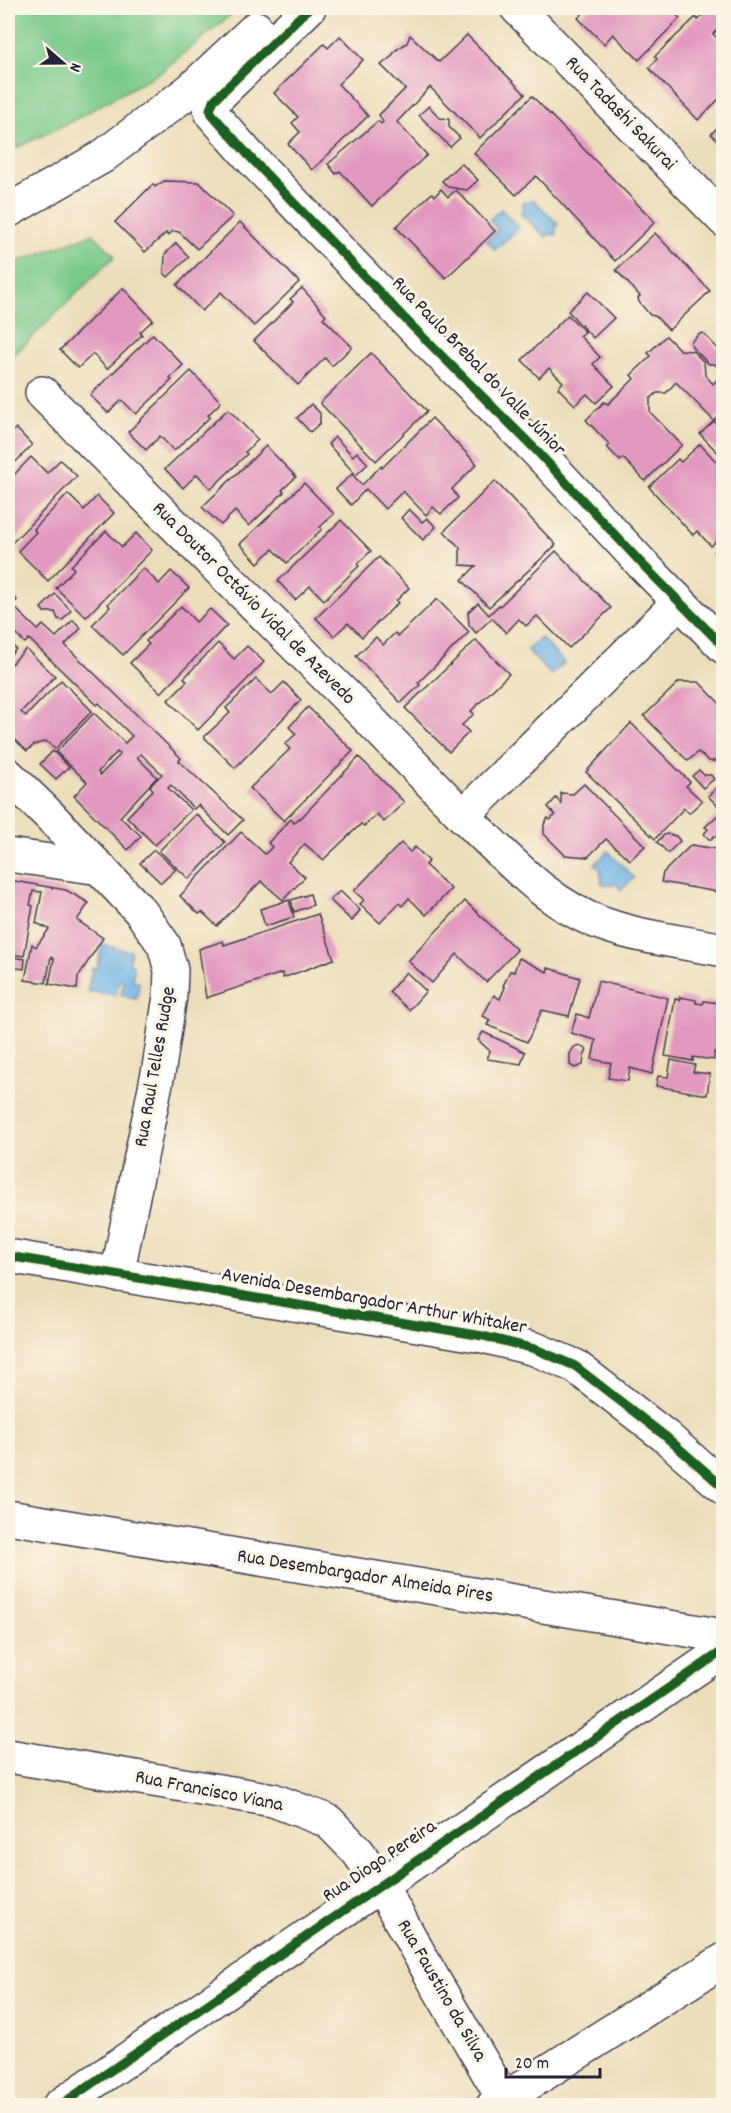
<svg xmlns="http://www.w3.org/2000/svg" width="731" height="2113" font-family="Dekko,sans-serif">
<rect width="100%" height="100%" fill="#fcf5e5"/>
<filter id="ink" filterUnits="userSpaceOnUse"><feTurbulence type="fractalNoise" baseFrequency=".0167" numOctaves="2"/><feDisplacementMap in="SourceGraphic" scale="12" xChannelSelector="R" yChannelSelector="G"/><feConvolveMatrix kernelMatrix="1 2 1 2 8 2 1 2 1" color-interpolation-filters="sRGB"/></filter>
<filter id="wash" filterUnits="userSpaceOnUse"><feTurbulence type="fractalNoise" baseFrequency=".008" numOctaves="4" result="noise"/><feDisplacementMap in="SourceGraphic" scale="24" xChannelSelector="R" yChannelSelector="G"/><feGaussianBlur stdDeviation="1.35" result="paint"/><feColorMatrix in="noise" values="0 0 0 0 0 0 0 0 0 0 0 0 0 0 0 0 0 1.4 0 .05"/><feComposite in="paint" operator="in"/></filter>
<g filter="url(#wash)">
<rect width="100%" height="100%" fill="#eddebb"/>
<g fill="#78c98a" stroke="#4d7662" stroke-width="1.5">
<path d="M8,8H239L161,72L72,121L8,152Z"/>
<path d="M93,234L115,256L8,361V265Z"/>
</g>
<g fill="#6fb4e5" stroke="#486b90" stroke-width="1.5">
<path d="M533,199L558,224L556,227V235L550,234L546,237L520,213L523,210V203L529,202Z"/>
<path d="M501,209L519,228L495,250L487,241L498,230L489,220Z"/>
<path d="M541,638L564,663L551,675L527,650Z"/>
<path d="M608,851L634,878L621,890L615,883L612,886L609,884L605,885L601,882L602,877L600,874L602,871L595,864Z"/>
<path d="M102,945L131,951L129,963L132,964L134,970L132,980L139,982L137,999L121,996L124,981H119L116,995L87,991L92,968L97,969Z"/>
</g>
<g id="blocks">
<g fill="#e299bf" fill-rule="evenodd">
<path d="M589,8H669L680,18L639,60L613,34L604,44L578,18Z"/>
<path d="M710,8H723V24L713,34L723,44V88L721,90L723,95L698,120L649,68L657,59L655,56L696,17L698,20Z"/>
<path d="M410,35L439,62L467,35L525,94L480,138L430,87L397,122L427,155L372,206L340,171L336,174L328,164L378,121L381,124L383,122L379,115L405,89L381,65L391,57L396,50L407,43Z"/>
<path d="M340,36L363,60L338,84L368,116L312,170L288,144L300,132L292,123L298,117L274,93L324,44L328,48Z"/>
<path d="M532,96L655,222L615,261L536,176L516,195L474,153Z"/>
<path d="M429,106L440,118L449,119V127L460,138L450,147L419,115Z"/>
<path d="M723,122V146L711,134Z"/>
<path d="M461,163L478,180L467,190L448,187L442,181Z"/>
<path d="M164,181L199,182L233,216L197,249L179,232L173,231L168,236L166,233L145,252L115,222L153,184L155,187Z"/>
<path d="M441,189L448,197L456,190L495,231L446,278L396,227L432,193L435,196Z"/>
<path d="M240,222L299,282L254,326L221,292L202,311L177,285Z"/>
<path d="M655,233L710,291L669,330L655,316L650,315L639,302L638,298L640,296L616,270Z"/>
<path d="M176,243L189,257L168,277L164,273L165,254Z"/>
<path d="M123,288L153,320L140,332L142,335L107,369L93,354L78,368L60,350Z"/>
<path d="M302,288L326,315L323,318L352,347L332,366L325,358L298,385L254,341L293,302L290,299Z"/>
<path d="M588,292L614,318L593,338L568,311Z"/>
<path d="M568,315L585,332L580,336L600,357L593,364L614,386L596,403L587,394L575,405L558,388L563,382L549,368L539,378L522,360Z"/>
<path d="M703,333L723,354V367L721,369L714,364H709L692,347L691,342L699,334Z"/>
<path d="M153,334L183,365L170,378L172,380L136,414L122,400L108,413L90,395Z"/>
<path d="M666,336L680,350L693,351L704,362L705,375L713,384L720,377L723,381V412L714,421L676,382L666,393H657L650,399V412L682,445L645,481L623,458L620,461L607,447L610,445L586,420L604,402L608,404L634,379L631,375L651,356L648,353Z"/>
<path d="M371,353L427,411L376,461L320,403Z"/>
<path d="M191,371L221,402L208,415L210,417L174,451L160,436L146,450L128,432Z"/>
<path d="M311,404L320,413V423L310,432L297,418Z"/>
<path d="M228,409L258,440L245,452L247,454L211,489L197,474L183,488L165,469Z"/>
<path d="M432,418L477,464L452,489L458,498L441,514L433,507L426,515L403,491L385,509L366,489L351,505L336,489L352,474L362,485L381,466L382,468Z"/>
<path d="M714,421L723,432V452L720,455L700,434Z"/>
<path d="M16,428L32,445L8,470V436Z"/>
<path d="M335,437L353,456L357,452L368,464L356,475L328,444Z"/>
<path d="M700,444L723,469V474L717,480L723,487V535L711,546L697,531L693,535L649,487L678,459L681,462Z"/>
<path d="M266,446L296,477L282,490L284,492L249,526L235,511L221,525L202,507Z"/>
<path d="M31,457L47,473L60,460L77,476L11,544L8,541V481Z"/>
<path d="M495,481L556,545L489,607L462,580L476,566L460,565V548L444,531Z"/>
<path d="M304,483L334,514L320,527L322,529L287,563L273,549L258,563L240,544Z"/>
<path d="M68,494L84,510L97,496L114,513L48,581L18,551L36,532L34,529Z"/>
<path d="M409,509L422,522L427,518L436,527L423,540L401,518Z"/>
<path d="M341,520L371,551L357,564L359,566L324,600L310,586L295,600L278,581Z"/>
<path d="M106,531L122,547L136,533L152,550L86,617L56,588L74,569L71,566Z"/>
<path d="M723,542V561L714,552Z"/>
<path d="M556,551L611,608L569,648L537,616L526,626L519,619L506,633L492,618L476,633L469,625L468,612L478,603L489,615L499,605L500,606Z"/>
<path d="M379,557L409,588L396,601L398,603L362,637L348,623L334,636L316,618Z"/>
<path d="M143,568L159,584L171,571L189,588L123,655L92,625L110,607L108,604Z"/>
<path d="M8,592L17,600L12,605L38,630L43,625L56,637L73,620L81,628L65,645L179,756L181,758L179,761L243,820L228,835L198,805L194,809L171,785L168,788L191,810L155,845L127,817L153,790L150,786L162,774L141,754L137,757L157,777L120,817L141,836L128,850L74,796L87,782L56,752L94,713L125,743L132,736L99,703L97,705L29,639L25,643L8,626ZM117,752L120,755L100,775L98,772Z"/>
<path d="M55,594L71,610L63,620L58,619L55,612H44L41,608Z"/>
<path d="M437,599L469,632L418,683L420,685L401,703L356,656L376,637L383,645L395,633L398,636Z"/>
<path d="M181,606L196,622L210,609L227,625L161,693L130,663L149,644L146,641Z"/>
<path d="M476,640L509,674L471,711L474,714L462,725L469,732L449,752L405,708Z"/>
<path d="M8,641L16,649L8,658Z"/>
<path d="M218,643L234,659L247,646L264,662L198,730L168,700L187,681L184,678Z"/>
<path d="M26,649L55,676L21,712L22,713L26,716L61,680L92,711L55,749L46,741L34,745L27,751L8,733V667Z"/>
<path d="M256,679L272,694L284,682L301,700L235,768L204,737L230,713L226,708Z"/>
<path d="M679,682H699L723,707V757L719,761H709L698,752L688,761L644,716Z"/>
<path d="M308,707L353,751L284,821L250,788L290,749L285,744L296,734L289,727Z"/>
<path d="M631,723L690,782L686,786L702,801L689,813L684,808L655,839L586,772Z"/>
<path d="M53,751L69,767L56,779L40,764Z"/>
<path d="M359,757L404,802L384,822L377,814L364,826L361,824L323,860L305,844L288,862L305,877L283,900L261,881L217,926L202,912L199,914L180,896L241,832L265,854L272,847L268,843L291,819L294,823L299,818L300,819Z"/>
<path d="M699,770L704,775H711L714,779L703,788L692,776Z"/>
<path d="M584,784L645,846L630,860L606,839L588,857L565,855L544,834V824L548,818L550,820L555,815L548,807L556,798L561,804V793L573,794Z"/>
<path d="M719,786L723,795V808L722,810L708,796Z"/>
<path d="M196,814L225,842L189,879L159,851Z"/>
<path d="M718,815L723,820V829L715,837L714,836L710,840L704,834L708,829L705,827Z"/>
<path d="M667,834L676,836L680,841L668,853L657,842L664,835Z"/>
<path d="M401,843L410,852L415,847L429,861L425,865L451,889L426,915L409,898L402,906L399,903L380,923L360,904L364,900L354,891Z"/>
<path d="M691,845L723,850V893L661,882L663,873Z"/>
<path d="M154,850L176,869L161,883L140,863Z"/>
<path d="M8,880L66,890L89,903L77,920L103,938L78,977L77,989L49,984L54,959L51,957L46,983L25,980L32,944L36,947L49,929L36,923L42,892L33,891L30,905L33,906L24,956L8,954Z"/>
<path d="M340,891L360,910L352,921L330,900Z"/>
<path d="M310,894L313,905L294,912L291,900Z"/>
<path d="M289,900L294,917L265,926L260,909Z"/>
<path d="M465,901L517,950L486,982L457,954L432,983L408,961Z"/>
<path d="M318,914L334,959L283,978L282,973L206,998L199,949L223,941L224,945Z"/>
<path d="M12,957L25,959L24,969L10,967Z"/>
<path d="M519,958L547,972L548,968L580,978L569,1016L542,1010L527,1042L487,1025L490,1020L483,1016L494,995L500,999L505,987L503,986L510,971L514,972Z"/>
<path d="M406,972L426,991L409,1010L389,992Z"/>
<path d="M598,981L668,998L652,1074L630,1068L628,1081L608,1078L611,1063L592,1059L596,1040L571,1033L577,1014L589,1018Z"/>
<path d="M680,997L696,1000V1003L703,1004L704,1001L719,1003V1006L723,1007V1056L714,1052V1060L693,1057V1061L665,1056L675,999L680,1000Z"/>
<path d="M483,1032L525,1052L521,1064L487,1059L490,1051L478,1040Z"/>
<path d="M579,1045L587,1050L584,1056L583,1065L575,1068L570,1065V1054L574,1047Z"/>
<path d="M671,1060L695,1065L693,1072L710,1074L707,1095L656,1086L658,1076L668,1077Z"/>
</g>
</g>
</g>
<g filter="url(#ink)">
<use href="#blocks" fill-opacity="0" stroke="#403e4e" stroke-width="1.5"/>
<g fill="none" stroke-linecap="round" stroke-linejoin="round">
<defs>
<g id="minor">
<path d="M309,8L214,100L210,109L212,114L249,156L411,325L534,448L644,566L724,647"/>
<path d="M517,8L724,220"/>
<path d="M8,211L102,157L189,91L256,28"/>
<path d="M42,393L368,718L463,816"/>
<path d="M679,602L463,816C505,855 547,905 603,924C641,938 684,942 724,950"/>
<path d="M8,775L49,815L141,912L164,945L171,970L170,996L159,1068L117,1275"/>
<path d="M8,855L100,868"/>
<path d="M8,1256L483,1336L535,1349L575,1366L665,1436L724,1488"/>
<path d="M8,1517L724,1636"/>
<path d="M8,1756L273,1800L328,1821L358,1852L380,1884L435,1982L503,2098"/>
<path d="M59,2106L724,1650"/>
<path d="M493,2106L724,1960"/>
</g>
</defs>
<use href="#minor" stroke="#403e4e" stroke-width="36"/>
<use href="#minor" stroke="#fff" stroke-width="33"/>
<defs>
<g id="cycleway">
<path d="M309,8L214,100L210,109L212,114L249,156L411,325L534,448L644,566L724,647"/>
<path d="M8,1256L483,1336L535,1349L575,1366L665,1436L724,1488"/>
<path d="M59,2106L724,1650"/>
</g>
</defs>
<use href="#cycleway" stroke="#fcf5e5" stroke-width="13"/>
<use href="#cycleway" stroke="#1b5e20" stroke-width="9"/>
</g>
</g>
<g text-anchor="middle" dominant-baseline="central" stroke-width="6" stroke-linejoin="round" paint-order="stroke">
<g font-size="20" fill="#22223b" stroke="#fcf5e5">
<text transform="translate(620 114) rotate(46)">Rua Tadashi Sakurai</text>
<text transform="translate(478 367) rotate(46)">Rua Paulo Brebal do Valle Júnior</text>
<text transform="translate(253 604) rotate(45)">Rua Doutor Octávio Vidal de Azevedo</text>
<text transform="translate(156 1067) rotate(-80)">Rua Raul Telles Rudge</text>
<text transform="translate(374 1302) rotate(10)">Avenida Desembargador Arthur Whitaker</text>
<text transform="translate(365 1577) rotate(9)">Rua Desembargador Almeida Pires</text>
<text transform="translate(209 1792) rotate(11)">Rua Francisco Viana</text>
<text transform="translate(380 1862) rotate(-34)">Rua Diogo Pereira</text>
<text transform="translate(441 1991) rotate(60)">Rua Faustino da Silva</text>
</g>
</g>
<rect width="731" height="2113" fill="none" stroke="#fcf5e5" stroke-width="30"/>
<g transform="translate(63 63) rotate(110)" stroke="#fcf5e5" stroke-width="4.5" paint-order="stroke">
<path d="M0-4.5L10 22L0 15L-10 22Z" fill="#22223b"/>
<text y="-9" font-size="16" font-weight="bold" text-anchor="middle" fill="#22223b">N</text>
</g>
<path d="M506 2068v9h94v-9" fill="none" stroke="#22223b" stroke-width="3"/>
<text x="515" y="2068" font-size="18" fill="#22223b" stroke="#fcf5e5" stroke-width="4.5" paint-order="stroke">20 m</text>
</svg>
